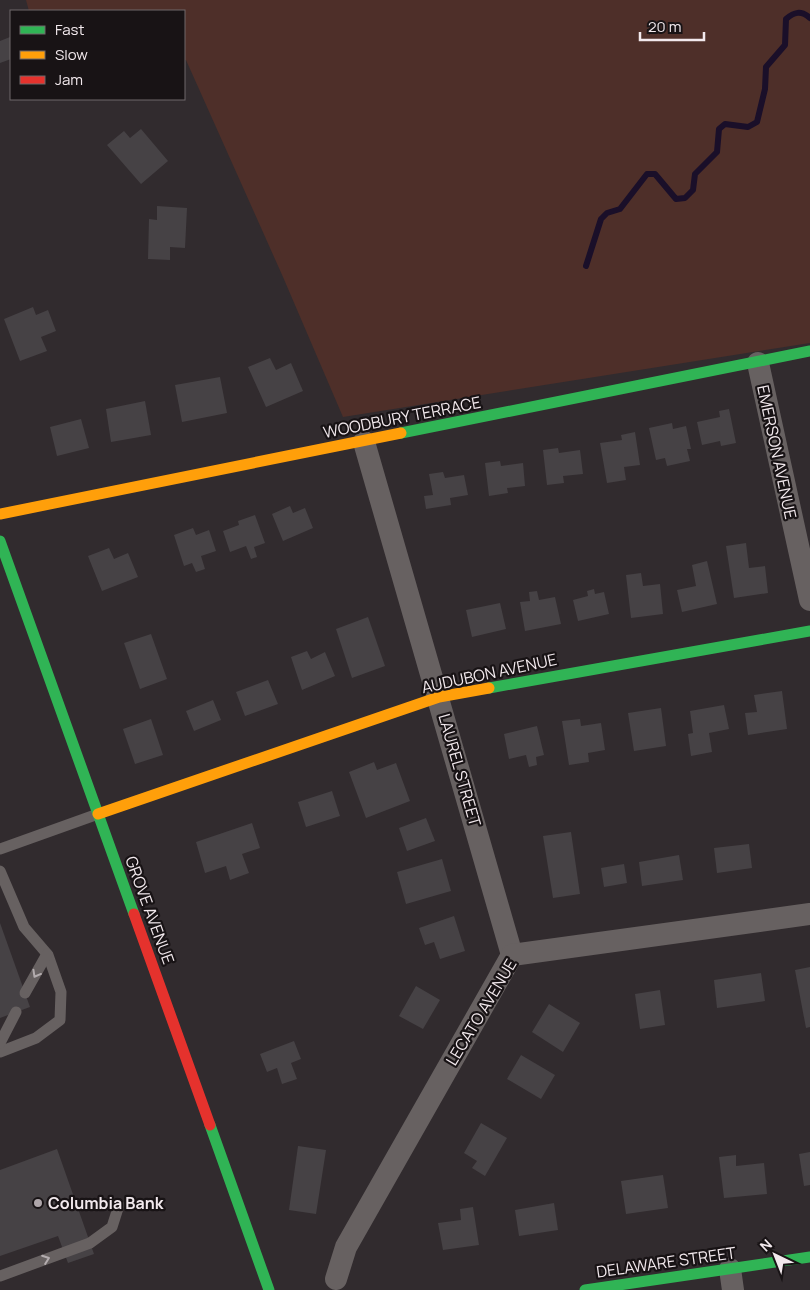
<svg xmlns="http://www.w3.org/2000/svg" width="810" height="1290" font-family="Manrope,sans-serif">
<rect width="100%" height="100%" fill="#312b2e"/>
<path fill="#4e2f29" d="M26,0H810V343L343,417L283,277L186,60H184V11H29Z"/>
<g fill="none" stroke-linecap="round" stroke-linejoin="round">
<path stroke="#1a0f29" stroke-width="6" d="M586,266L601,219L607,213L620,209L647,174H655L676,199L685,198L693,190L695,174L717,152L719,129L725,124L748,127L757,122L765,89L766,67L785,45L786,19C794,12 801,10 810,18"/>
</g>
<g fill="#464245">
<path d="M10,37L11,59L0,63V41Z"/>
<path d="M141,129L168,161L141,184L107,145L124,131L130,138Z"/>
<path d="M157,206L187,208L185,248L170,247V260L148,259L149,219L157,220Z"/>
<path d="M33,307L36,315L48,310L56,331L41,337L47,351L20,361L4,319Z"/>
<path d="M270,358L276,370L291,363L303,391L266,407L248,367Z"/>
<path d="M220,377L227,413L182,422L175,385Z"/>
<path d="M145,401L151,435L111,442L106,409Z"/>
<path d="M729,409L736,443L721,446L720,441L702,445L697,422L720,417L719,411Z"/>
<path d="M81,419L89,448L57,456L50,427Z"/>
<path d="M672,423L673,429L686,426L691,449H687L690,461L667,466L665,458L656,460L649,428Z"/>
<path d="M635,432L640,465L624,467L626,480L607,483L600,443L622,440L621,435Z"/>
<path d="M558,448L559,453L580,450L583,474L563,476L564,483L547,485L543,450Z"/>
<path d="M500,461L501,466L523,463L525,486L507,488L508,493L489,496L485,463Z"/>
<path d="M443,472L445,478L464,475L468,495L450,498L451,505L426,509L424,496L433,495L429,474Z"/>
<path d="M290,506L293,513L305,508L313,528L283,541L272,514Z"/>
<path d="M255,515L265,543L254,547L257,557L251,559L246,546L230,552L223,531L239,525L238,521Z"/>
<path d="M193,528L196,535L209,530L216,551L201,556L205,569L196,572L192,563L184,566L174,535Z"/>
<path d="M746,543L749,568L765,566L768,593L734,598L726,546Z"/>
<path d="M109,548L114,559L128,553L138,577L102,591L88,556Z"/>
<path d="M707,561L717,604L682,612L677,590L696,586L692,565Z"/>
<path d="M641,573L643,586L660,584L663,614L631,618L626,575Z"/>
<path d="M594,589L595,594L604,592L609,614L578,621L573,600L588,596L587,591Z"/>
<path d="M537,591L539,600L555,597L561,624L525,631L520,602L530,601L529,592Z"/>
<path d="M500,603L506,629L472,637L466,610Z"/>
<path d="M368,617L385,666L352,678L336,629Z"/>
<path d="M151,634L167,679L140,689L124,643Z"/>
<path d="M307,651L311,659L325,652L335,676L302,690L291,657Z"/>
<path d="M268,680L278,704L245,716L236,692Z"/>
<path d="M782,691L787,729L748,735L745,713L757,712L754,695Z"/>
<path d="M213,700L221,720L194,731L186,711Z"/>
<path d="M724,705L729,729L709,733L712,752L691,756L688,734L693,733L690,711Z"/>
<path d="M661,708L666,746L634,751L628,713Z"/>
<path d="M151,719L163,755L135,764L123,729Z"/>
<path d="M580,719L581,726L601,723L605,750L588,753L589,762L569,765L562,721Z"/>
<path d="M537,726L544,755L536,757L537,765L529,767L526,755L509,759L504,734Z"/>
<path d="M374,762L377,770L396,763L410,801L366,818L349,772Z"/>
<path d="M332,791L340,816L306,827L298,802Z"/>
<path d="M426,818L435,841L407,851L399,828Z"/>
<path d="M252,823L260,848L242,854L249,873L230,880L226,866L205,873L196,842Z"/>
<path d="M571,832L580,894L553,898L543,836Z"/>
<path d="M749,844L752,868L717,873L714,848Z"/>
<path d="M679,855L683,880L642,886L639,862Z"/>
<path d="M442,859L451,891L406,904L397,872Z"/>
<path d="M624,864L627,883L604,887L601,868Z"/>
<path d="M454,916L465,951L440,959L434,942L425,945L419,928Z"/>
<path d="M0,923L30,1007L0,1018Z"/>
<path d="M810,967V1027L806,1028L795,970Z"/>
<path d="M761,973L765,1001L717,1008L714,980Z"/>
<path d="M416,986L440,1000L423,1029L399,1016Z"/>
<path d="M660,990L665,1025L640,1029L635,994Z"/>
<path d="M549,1004L580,1023L563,1052L532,1032Z"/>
<path d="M294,1041L301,1059L291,1063L297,1079L282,1084L277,1068L267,1072L260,1054Z"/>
<path d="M521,1055L555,1075L541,1099L507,1079Z"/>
<path d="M481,1123L507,1138L485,1176L472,1168L477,1161L464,1153Z"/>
<path d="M298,1146L326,1150L316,1214L289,1210Z"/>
<path d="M57,1149L94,1254L68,1263L58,1236L0,1256V1170Z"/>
<path d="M810,1152V1185L804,1186L799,1154Z"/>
<path d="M736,1155V1166L764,1163L767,1194L724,1198L719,1157Z"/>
<path d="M663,1175L668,1208L626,1214L621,1181Z"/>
<path d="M554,1203L558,1230L519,1236L515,1210Z"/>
<path d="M473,1207L479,1245L443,1250L438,1223L461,1220L460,1209Z"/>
</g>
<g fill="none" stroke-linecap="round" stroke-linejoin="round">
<g stroke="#676161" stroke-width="11">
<path d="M0,849L98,814"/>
<path d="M0,871L24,927L48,955L61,992L60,1020L36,1038L0,1052"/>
<path d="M25,993L47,954"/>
<path d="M0,1043L16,1012"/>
<path d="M0,1276L90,1243L112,1227L119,1205"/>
</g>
<g stroke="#676161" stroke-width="22">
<path d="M758,363L810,600"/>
<path d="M364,442L512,955"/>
<path d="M730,1269L733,1290"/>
<path d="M336,1279L346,1247L512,955L810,914"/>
</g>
<g stroke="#30b455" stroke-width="11">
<path d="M401,433L810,351"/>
<path d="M0,541L134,914"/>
<path d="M489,688L810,631"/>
<path d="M210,1125L269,1290"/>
<path d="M585,1290L810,1257"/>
</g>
<g stroke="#ff9f0a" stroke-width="11">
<path d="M0,514L401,433"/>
<path d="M98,814L439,697L489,688"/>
</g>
<path stroke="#e5322d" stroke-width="11" d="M134,914L210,1125"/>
</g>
<defs><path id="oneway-chevron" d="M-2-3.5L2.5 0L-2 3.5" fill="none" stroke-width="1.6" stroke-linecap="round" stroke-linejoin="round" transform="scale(1.25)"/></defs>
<g stroke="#b3acae">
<use href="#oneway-chevron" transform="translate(36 974) rotate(119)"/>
<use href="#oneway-chevron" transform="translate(46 1259) rotate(-20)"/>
</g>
<circle fill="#aea6aa" stroke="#181315" stroke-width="2" cx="38" cy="1203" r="5"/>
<g text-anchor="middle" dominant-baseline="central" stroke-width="4.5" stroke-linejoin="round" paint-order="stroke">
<g font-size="16" fill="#f2e9ed" stroke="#181315">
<text transform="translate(402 417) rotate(-11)">WOODBURY TERRACE</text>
<text transform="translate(777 452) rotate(78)">EMERSON AVENUE</text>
<text transform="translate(489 673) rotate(-12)">AUDUBON AVENUE</text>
<text transform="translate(460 770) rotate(74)">LAUREL STREET</text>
<text transform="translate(150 910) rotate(70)">GROVE AVENUE</text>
<text transform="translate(481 1012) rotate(-59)">LECATO AVENUE</text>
<text transform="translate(666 1262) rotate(-8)">DELAWARE STREET</text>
</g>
<g font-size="16" font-weight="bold" fill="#f2e9ed" stroke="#181315" text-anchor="start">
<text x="48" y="1203">Columbia Bank</text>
</g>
</g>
<rect x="10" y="10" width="175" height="90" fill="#181315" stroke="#6f696b"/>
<rect x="20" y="26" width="25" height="8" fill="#30b455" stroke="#6f696b"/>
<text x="55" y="35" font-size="15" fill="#f2e9ed">Fast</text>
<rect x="20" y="51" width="25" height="8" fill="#ff9f0a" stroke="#6f696b"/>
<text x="55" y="60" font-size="15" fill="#f2e9ed">Slow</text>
<rect x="20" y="76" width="25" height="8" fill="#e5322d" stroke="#6f696b"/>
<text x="55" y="85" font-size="15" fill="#f2e9ed">Jam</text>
<g transform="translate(775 1255) rotate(317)" stroke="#181315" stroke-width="4" paint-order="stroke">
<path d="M0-4L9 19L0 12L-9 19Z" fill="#f2e9ed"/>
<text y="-8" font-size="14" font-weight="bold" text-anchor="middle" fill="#f2e9ed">N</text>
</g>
<path d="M640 32v8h64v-8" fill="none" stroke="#f2e9ed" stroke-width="2.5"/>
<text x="648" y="32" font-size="15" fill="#f2e9ed" stroke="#181315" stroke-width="4" paint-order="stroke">20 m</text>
</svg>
